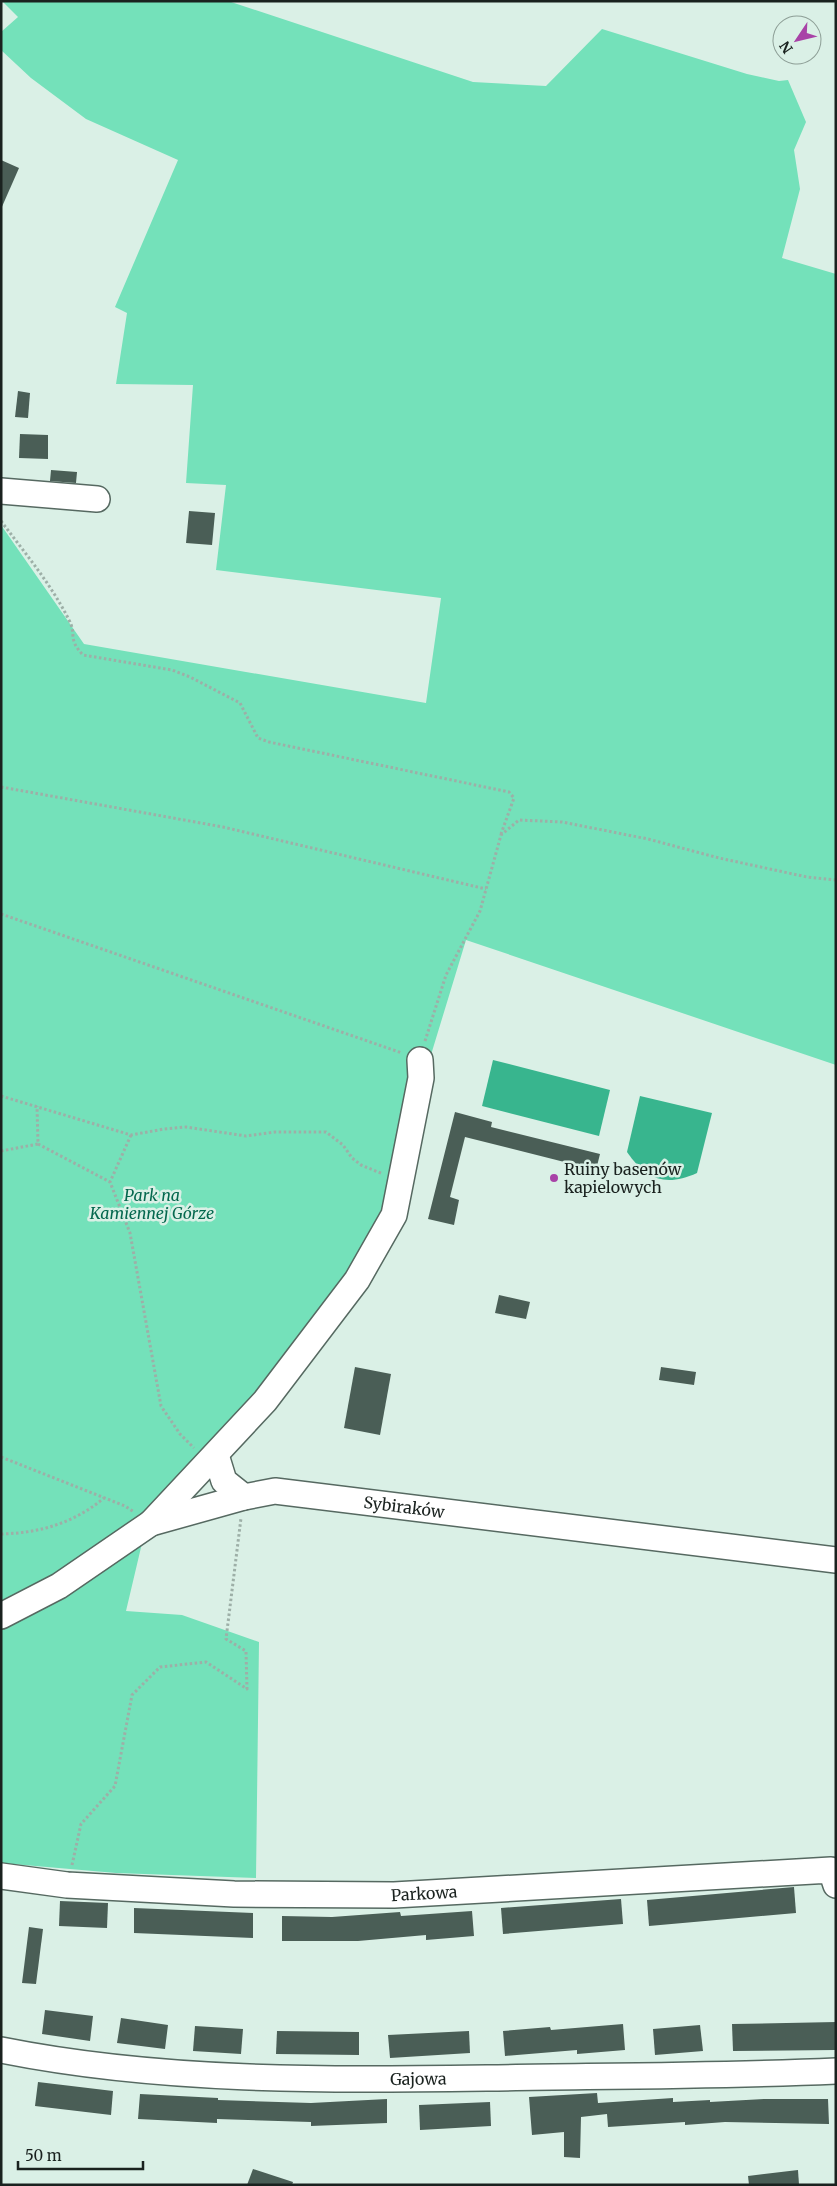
<svg xmlns="http://www.w3.org/2000/svg" width="837" height="2186" font-family="Merriweather,serif">
<rect width="100%" height="100%" fill="#daf0e6"/>
<path fill="#74e1ba" d="M2,1H228L473,82L546,86L602,29L747,74L779,81L788,80L806,122L794,150L800,189L782,258L836,274V1065L466,940L405,1140L384,1220L324,1307L228,1429L151,1505L126,1611L182,1615L259,1642L256,1878L116,1873L1,1863V525L84,644L426,703L441,598L216,570L226,485L186,483L193,385L116,384L127,313L115,307L178,160L86,119L31,78L1,50V32L18,17Z"/>
<g fill="#38b58e">
<path d="M493,1060L610,1090L599,1136L482,1106Z"/>
<path d="M640,1096L712,1113L697,1173C666,1187 646,1180 627,1152Z"/>
</g>
<g fill="#4a5e56">
<path d="M1,160L19,168L1,209Z"/>
<path d="M18,391L30,393L28,418L15,417Z"/>
<path d="M20,434L48,435V459L19,458Z"/>
<path d="M51,470L77,472L76,483L50,481Z"/>
<path d="M189,511L215,513L212,545L186,543Z"/>
<path d="M455,1112L492,1122L491,1127L600,1154L596,1170L465,1137L450,1197L459,1200L454,1225L428,1219Z"/>
<path d="M499,1295L530,1302L526,1319L495,1313Z"/>
<path d="M355,1367L391,1374L380,1435L344,1428Z"/>
<path d="M661,1367L696,1372L694,1385L659,1380Z"/>
<path d="M794,1887L796,1913L649,1926L647,1900Z"/>
<path d="M621,1899L623,1924L503,1934L501,1908Z"/>
<path d="M60,1901L108,1903L107,1928L59,1926Z"/>
<path d="M134,1908L253,1913V1938L134,1933Z"/>
<path d="M472,1911L474,1936L426,1940V1935L358,1941H282V1916L332,1917L400,1912L401,1916Z"/>
<path d="M29,1927L43,1929L36,1984L22,1983Z"/>
<path d="M45,2010L93,2016L90,2041L42,2034Z"/>
<path d="M121,2018L168,2025L165,2049L117,2043Z"/>
<path d="M836,2022V2050L733,2051L732,2024Z"/>
<path d="M623,2024L625,2050L577,2054V2050L505,2056L503,2031L550,2027L551,2030Z"/>
<path d="M700,2025L703,2051L655,2055L653,2029Z"/>
<path d="M195,2026L243,2029L241,2054L193,2051Z"/>
<path d="M277,2031L359,2032V2055L276,2054Z"/>
<path d="M469,2031L470,2053L390,2058L388,2035Z"/>
<path d="M38,2082L113,2091L111,2115L35,2106Z"/>
<path d="M597,2093L598,2103L673,2098V2102L710,2100V2102L764,2099H828L829,2124L725,2122L685,2125V2122L608,2127L607,2114L581,2117L580,2158L564,2157V2132L532,2135L529,2097Z"/>
<path d="M140,2094L218,2098V2100L311,2103L387,2099V2123L311,2126V2122L217,2119V2123L138,2119Z"/>
<path d="M490,2102L491,2126L420,2130L419,2105Z"/>
<path d="M253,2169L293,2182L292,2185H247Z"/>
<path d="M798,2170L799,2185H749L748,2176Z"/>
</g>
<g fill="none" stroke-linecap="round" stroke-linejoin="round">
<defs>
<g id="minor">
<path d="M1,491L97,499"/>
<path d="M216,1455L224,1481L244,1497"/>
<path d="M151,1523L265,1401L357,1280L394,1215L421,1078L420,1060"/>
<path id="s1" d="M1,1616L59,1586L151,1523L244,1497L275,1491L836,1560"/>
<path id="s2" d="M1,1876L67,1885L234,1894L394,1895L831,1870L836,1885"/>
<path id="s3" d="M1,2050C161,2082 325,2080 487,2078C603,2076 720,2076 836,2071"/>
</g>
</defs>
<use href="#minor" stroke="#566961" stroke-width="28"/>
<g stroke="#9dafa7" stroke-width="3" stroke-dasharray="2.5 2.5" stroke-linecap="butt">
<path d="M1,521C25,553 51,584 69,620C77,635 67,638 83,655L172,670L190,677L240,703L258,738L269,742L509,792L514,798L501,834"/>
<path d="M1,787L223,827L486,889"/>
<path d="M1,914L402,1053"/>
<path d="M425,1041L446,975L480,911L501,835L519,820L562,822L648,839L719,858L807,877L836,880"/>
<path d="M1,1096L131,1135L164,1129L186,1127L246,1136L275,1132H326L343,1145L352,1158L361,1165L383,1174"/>
<path d="M131,1135L110,1182L130,1233L161,1406L180,1434L194,1448"/>
<path d="M38,1144L110,1182"/>
<path d="M1,1151L38,1144L37,1106"/>
<path d="M1,1457L125,1506L134,1512"/>
<path d="M1,1534C40,1533 74,1523 104,1498"/>
<path d="M72,1865L81,1824L115,1786L132,1695L160,1667L206,1662L247,1689L246,1651L226,1639L241,1518"/>
</g>
<use href="#minor" stroke="#fff" stroke-width="25"/>
</g>
<circle fill="#a842a7" stroke="#daf0e6" stroke-width="2" cx="554" cy="1178" r="5"/>
<g text-anchor="middle" dominant-baseline="central" stroke-width="5" stroke-linejoin="round" paint-order="stroke">
<g font-size="16" fill="#1a221f" stroke="#daf0e6" text-anchor="start">
<text x="564" y="1169">Ruiny basenów<tspan x="564" dy="18">kapielowych</tspan></text>
</g>
<g font-size="16" font-style="italic" fill="#04684e" stroke="#daf0e6">
<text x="152" y="1195">Park na<tspan x="152" dy="18">Kamiennej Górze</tspan></text>
</g>
<g font-size="16" fill="#1a221f" stroke="#daf0e6">
<text stroke="none"><textPath href="#s1" startOffset="435">Sybiraków</textPath></text>
<text stroke="none"><textPath href="#s2" startOffset="424">Parkowa</textPath></text>
<text stroke="none"><textPath href="#s3" startOffset="419">Gajowa</textPath></text>
</g>
</g>
<rect width="837" height="2186" fill="none" stroke="#1a221f" stroke-width="5"/>
<g transform="translate(797 40) rotate(235)"><circle r="24" fill="#daf0e6" stroke="#8d9e96"/>
<path d="M0-4L9 19L0 12L-9 19Z" fill="#a842a7"/>
<text y="-8" font-size="14" font-weight="bold" text-anchor="middle" fill="#1a221f">N</text>
</g>
<path d="M18 2161v8h125v-8" fill="none" stroke="#1a221f" stroke-width="2.5"/>
<text x="25" y="2161" font-size="15" fill="#1a221f" stroke="#daf0e6" stroke-width="4" paint-order="stroke">50 m</text>
</svg>
